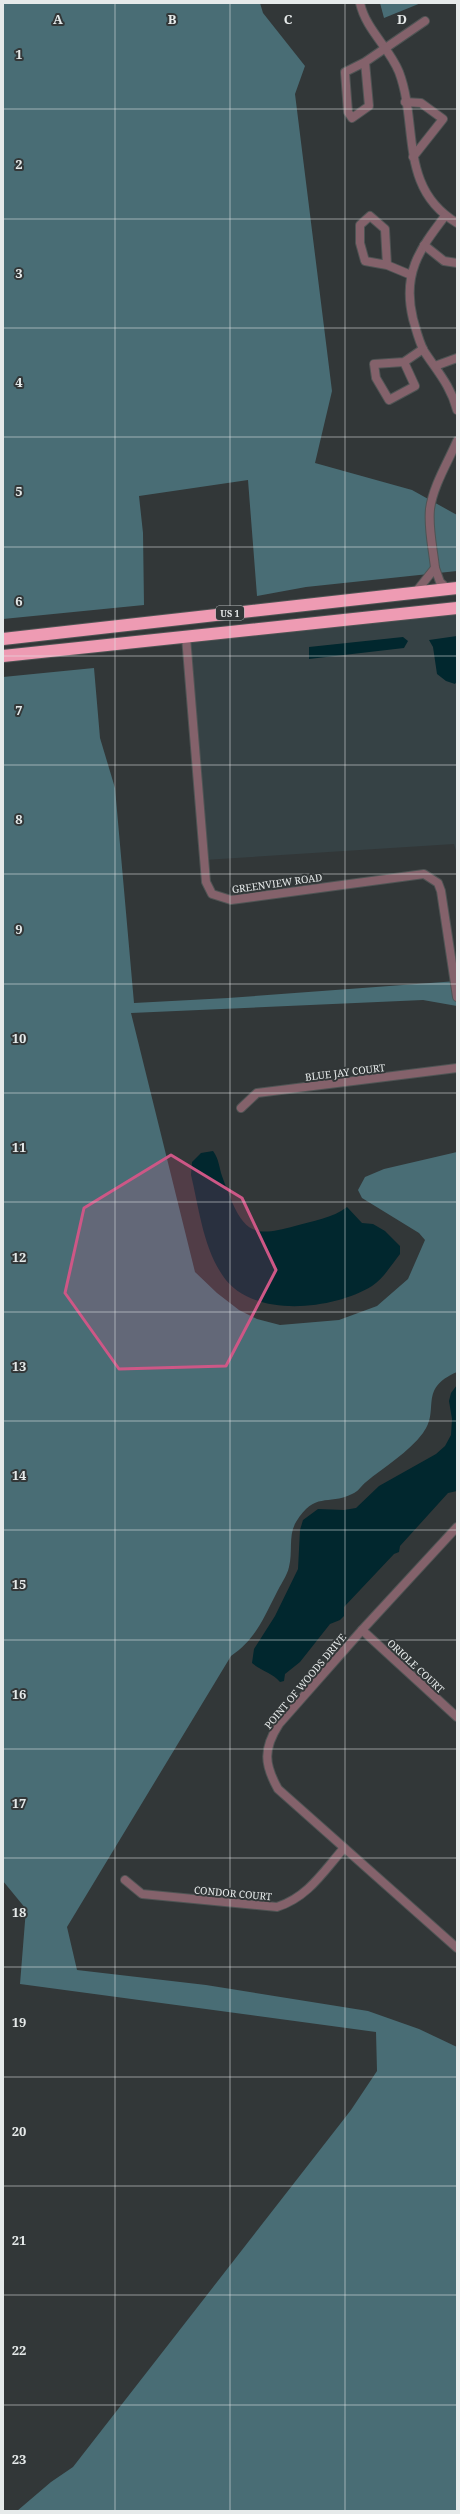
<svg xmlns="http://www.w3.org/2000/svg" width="460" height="2514" font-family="'Noto Serif',serif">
<rect width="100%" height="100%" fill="#323738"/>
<path fill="#364245" d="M457,608V854L454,844L204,860L186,637Z"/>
<g fill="#496d75">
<path d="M3,3H260L263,13L305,66L295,94L332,391L315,463L412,490L457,515V571L306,587L257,596L248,480L139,496L143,533L144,605L3,619Z"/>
<path d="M380,3H421L384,18Z"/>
<path d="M94,668L100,738L115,788L134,1003L228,998L457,981V1006L423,1000L131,1013L195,1272L217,1293L239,1310L257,1319L280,1325L339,1320L377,1306L408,1279L425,1240L419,1233L362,1198L358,1190L365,1177L384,1169L457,1152V1372C417,1389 441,1410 423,1433C409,1452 384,1467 366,1482C361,1486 358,1492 352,1494C327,1506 315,1491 296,1522C288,1535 293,1552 289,1567C287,1576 280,1585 276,1594C263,1619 255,1640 231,1656L67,1927L77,1970L206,1985L368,2011L419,2029L457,2047V2511H17L51,2482L73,2467L351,2110L377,2071L376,2032L20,1984L26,1909L3,1881V677Z"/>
</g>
<g fill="#01272e">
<path d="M457,636V681L455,684L446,681L437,674L433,647L429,640Z"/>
<path d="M403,637L408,641L404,648L309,659V647Z"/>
<path d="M213,1151C219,1159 219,1167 222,1176C225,1185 229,1194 232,1202C247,1237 261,1235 295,1226C312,1221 333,1218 347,1207L362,1223L373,1224L385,1231L400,1246V1254C392,1264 383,1279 372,1286C333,1310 252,1319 223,1276C203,1247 199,1208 191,1175L192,1162L201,1153Z"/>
<path d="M457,1385V1491L448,1493L400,1546L399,1552L394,1554L344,1607V1616L340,1620L330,1624L300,1662L285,1674L284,1681L280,1682C273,1673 261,1671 252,1663L254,1649L275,1616L298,1569L300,1530L303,1520L318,1509L344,1510L356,1508L379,1486L436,1454L445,1446L451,1435L452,1419L449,1401L451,1393Z"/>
</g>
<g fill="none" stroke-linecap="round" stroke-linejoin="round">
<defs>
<g id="street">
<path d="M360,3C366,30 389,47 399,72C419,125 398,188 457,223"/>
<path d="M365,62L369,106L352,118L348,112L345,72L365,62L425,21"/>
<path d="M405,102L421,103L443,119L413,157"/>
<path d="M445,216C419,250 402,274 413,319C416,329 419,342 424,351C437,371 451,386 457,410"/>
<path d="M424,245L444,261L457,263"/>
<path d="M387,265L385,229L370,216L360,225V243L365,261L387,265L411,275"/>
<path d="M404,362L374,364L376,378L389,400L415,386L404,362L423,349"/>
<path d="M435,366L457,358"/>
<path d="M435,568C433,548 428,529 430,509C433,486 448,462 457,441"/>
<path d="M415,593L435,568L440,582L448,589"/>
<path d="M186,637L206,882L212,894L231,900L424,874L438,883L441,891L457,997"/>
<path d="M241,1108L257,1093L457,1068"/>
<path d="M457,1527L362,1630L279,1724C263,1749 264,1764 278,1789L457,1948"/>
<path d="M362,1630L457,1717"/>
<path d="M125,1880L142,1894L277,1907C308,1897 323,1872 344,1848"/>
</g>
<g id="highway">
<path d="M3,639L457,588"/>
<path d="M3,656L457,608"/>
</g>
</defs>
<use href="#street" stroke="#4f5454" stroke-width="10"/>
<use href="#highway" stroke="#4f5454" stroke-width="14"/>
<use href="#street" stroke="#84626b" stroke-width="8"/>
<use href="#highway" stroke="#ee9bb3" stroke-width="12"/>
</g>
<path fill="#cd5786" fill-opacity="0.2" stroke="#cd5786" stroke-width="3" stroke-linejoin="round" d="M171,1155L242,1198L276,1270L226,1366L119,1369L65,1293L84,1208Z"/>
<path fill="none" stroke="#e6eaea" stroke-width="1" stroke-opacity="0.55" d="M115,3V2511M230,3V2511M345,3V2511M3,109H457M3,219H457M3,328H457M3,437H457M3,547H457M3,656H457M3,765H457M3,874H457M3,984H457M3,1093H457M3,1202H457M3,1312H457M3,1421H457M3,1530H457M3,1640H457M3,1749H457M3,1858H457M3,1967H457M3,2077H457M3,2186H457M3,2295H457M3,2405H457"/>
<g text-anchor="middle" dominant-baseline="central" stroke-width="4" stroke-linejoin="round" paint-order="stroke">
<rect fill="#323738" stroke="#b0b4b5" stroke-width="1" x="216" y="606" width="28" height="14" rx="3"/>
<g font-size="9" font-weight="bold" fill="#e6eaea">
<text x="230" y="613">US 1</text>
</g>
<g font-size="10" fill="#e6eaea" stroke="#323738">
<text transform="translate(277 883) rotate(-8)">GREENVIEW ROAD</text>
<text transform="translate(345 1072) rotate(-7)">BLUE JAY COURT</text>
<text transform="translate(416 1666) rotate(43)">ORIOLE COURT</text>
<text transform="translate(305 1681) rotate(-50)">POINT OF WOODS DRIVE</text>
<text transform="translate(233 1893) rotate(5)">CONDOR COURT</text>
</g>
</g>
<g font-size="13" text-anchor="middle" font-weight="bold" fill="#e6eaea" stroke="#323738" stroke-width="4" stroke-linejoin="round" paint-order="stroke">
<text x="58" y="24">A</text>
<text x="172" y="24">B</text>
<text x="288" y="24">C</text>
<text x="402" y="24">D</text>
<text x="19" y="59">1</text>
<text x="19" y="169">2</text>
<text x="19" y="278">3</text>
<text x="19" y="387">4</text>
<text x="19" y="496">5</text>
<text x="19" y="606">6</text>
<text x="19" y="715">7</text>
<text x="19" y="824">8</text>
<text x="19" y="934">9</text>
<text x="19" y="1043">10</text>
<text x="19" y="1152">11</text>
<text x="19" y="1262">12</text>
<text x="19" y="1371">13</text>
<text x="19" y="1480">14</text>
<text x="19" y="1589">15</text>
<text x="19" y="1699">16</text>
<text x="19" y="1808">17</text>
<text x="19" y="1917">18</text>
<text x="19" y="2027">19</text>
<text x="19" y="2136">20</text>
<text x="19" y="2245">21</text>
<text x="19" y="2355">22</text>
<text x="19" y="2464">23</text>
</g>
<rect width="460" height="2514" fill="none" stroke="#e6eaea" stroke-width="8"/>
</svg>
